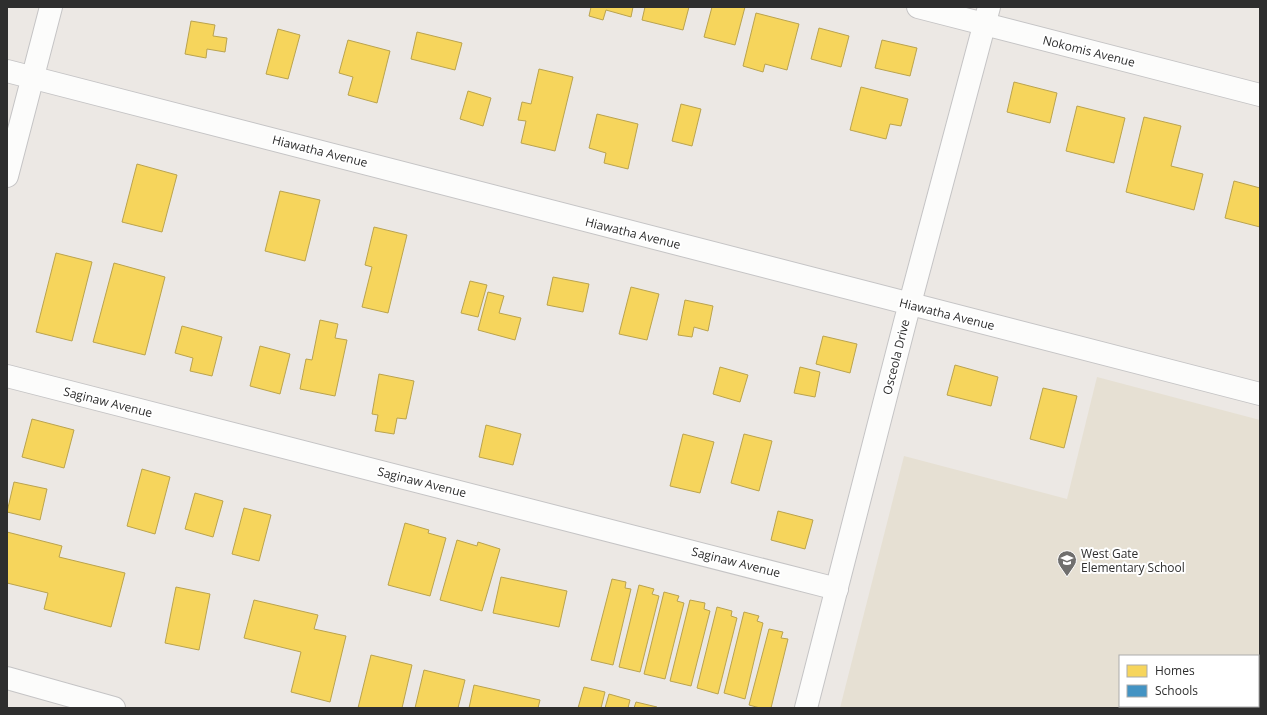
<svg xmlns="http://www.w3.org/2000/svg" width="1267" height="715" font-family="'Open Sans',sans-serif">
<rect width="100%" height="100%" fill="#ece8e4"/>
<path fill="#e6e0d3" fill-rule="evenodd" d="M1097,377L1260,420V708H840L904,456L1067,499ZM1120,656H1258V706H1120Z"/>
<g fill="#f6d55c" stroke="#baa34e">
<path d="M591,7H633L631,17L606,10L603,20L589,16Z"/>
<path d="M645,7H689L683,30L642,20Z"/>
<path d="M712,7H745L735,45L704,37Z"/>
<path d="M756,13L799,24L787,70L765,64L763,72L743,66Z"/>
<path d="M191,21L215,25L213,36L227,38L225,52L207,49L206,58L185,54Z"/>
<path d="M819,28L849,36L841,67L811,59Z"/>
<path d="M278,29L300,35L288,79L266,74Z"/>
<path d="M417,32L462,43L455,70L411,59Z"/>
<path d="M348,40L390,51L377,103L348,95L353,77L339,73Z"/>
<path d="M882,40L917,48L910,76L875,68Z"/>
<path d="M539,69L573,77L555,151L521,143L526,121L518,120L522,102L531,104Z"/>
<path d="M1014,82L1057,93L1050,123L1007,112Z"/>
<path d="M861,87L908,99L901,126L890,124L886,139L850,130Z"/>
<path d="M468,91L491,98L483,126L460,119Z"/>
<path d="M681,104L701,109L692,146L672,141Z"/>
<path d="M1077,106L1125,118L1114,163L1066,151Z"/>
<path d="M597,114L638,124L628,169L604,163L606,153L589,148Z"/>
<path d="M1144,117L1181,126L1171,166L1203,174L1194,210L1126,192Z"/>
<path d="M137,164L177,175L162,232L122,222Z"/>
<path d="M1234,181L1260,188V227L1225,218Z"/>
<path d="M280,191L320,200L305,261L265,251Z"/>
<path d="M374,227L407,235L388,313L362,307L372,267L365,265Z"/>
<path d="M56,253L92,262L72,341L36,332Z"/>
<path d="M114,263L165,277L145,355L93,342Z"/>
<path d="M553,277L589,284L583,312L547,305Z"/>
<path d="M470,281L487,285L478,317L461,313Z"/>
<path d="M631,287L659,294L647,340L619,334Z"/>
<path d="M488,292L504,296L499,313L521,318L515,340L478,330Z"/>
<path d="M685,300L713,306L708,331L694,327L692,337L678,335Z"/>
<path d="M320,320L338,324L335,338L347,340L335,396L300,389L306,359L312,360Z"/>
<path d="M182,326L222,337L212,376L190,371L193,358L175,353Z"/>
<path d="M823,336L857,344L850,373L816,364Z"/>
<path d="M260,346L290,354L280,394L250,386Z"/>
<path d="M955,365L998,377L991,406L947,395Z"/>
<path d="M720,367L748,375L740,402L713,394Z"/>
<path d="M800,367L820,372L815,397L794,393Z"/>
<path d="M379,374L414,381L406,419L397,418L394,434L375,431L378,415L372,414Z"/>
<path d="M1043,388L1077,396L1064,448L1030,439Z"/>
<path d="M32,419L74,430L64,468L22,457Z"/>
<path d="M486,425L521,434L513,465L479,457Z"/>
<path d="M683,434L714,442L700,493L670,486Z"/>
<path d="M744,434L772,441L759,491L731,483Z"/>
<path d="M142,469L170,477L155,534L127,526Z"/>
<path d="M14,482L47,489L40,520L7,512Z"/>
<path d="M195,493L223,501L213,537L185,529Z"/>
<path d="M244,508L271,515L259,561L232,554Z"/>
<path d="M778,511L813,520L805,549L771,540Z"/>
<path d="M405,523L429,530L428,533L446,538L430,596L388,585Z"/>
<path d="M7,532L62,546L59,557L125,573L111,627L44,609L48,593L7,583Z"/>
<path d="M457,540L477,546L478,542L500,549L482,611L440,600Z"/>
<path d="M501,577L567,591L559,627L493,613Z"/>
<path d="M612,579L626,582L625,588L631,589L613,665L591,660Z"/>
<path d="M639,585L654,589L652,594L659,596L640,672L619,667Z"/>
<path d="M176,587L210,594L199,650L165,643Z"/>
<path d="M664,592L679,596L677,601L684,603L665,679L644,674Z"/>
<path d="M254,600L318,615L314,629L346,636L330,702L291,692L301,652L244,638Z"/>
<path d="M690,600L705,603L704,609L710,611L691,686L670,681Z"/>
<path d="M717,607L732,611L731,616L737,618L718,694L697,688Z"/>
<path d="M744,612L759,616L757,621L763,623L745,699L724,693Z"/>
<path d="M769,629L783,632L781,638L788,639L771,708H760L749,705Z"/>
<path d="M371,655L412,665L402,708H358Z"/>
<path d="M424,670L465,680L458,708H415Z"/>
<path d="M474,685L540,700L538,708H469Z"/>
<path d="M584,687L605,692L601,708H578Z"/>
<path d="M609,694L630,700L628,708H605Z"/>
<path d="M636,702L657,707V708H634Z"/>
</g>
<path fill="#4393c3" stroke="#3d7596" d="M1260,673V708H1251V706H1258V681Z"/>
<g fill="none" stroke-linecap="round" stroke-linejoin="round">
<defs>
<g id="minor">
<path d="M918,7L1260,95"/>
<path d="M7,71L1260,394"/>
<path d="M7,376L837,589"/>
<path d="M7,678L114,708"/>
<path d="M806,708L905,322L989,7"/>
</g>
<path id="tertiary" d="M7,176L51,7"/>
</defs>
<use href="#minor" stroke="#c5c4c5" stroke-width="24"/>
<use href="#tertiary" stroke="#c5c4c5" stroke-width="24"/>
<use href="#minor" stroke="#fcfcfb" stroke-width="22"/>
<use href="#tertiary" stroke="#fcfcfb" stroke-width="22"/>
</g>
<defs>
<symbol id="school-pin" viewBox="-11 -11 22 30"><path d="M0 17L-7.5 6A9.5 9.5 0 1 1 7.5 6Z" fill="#706f6e" stroke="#fff"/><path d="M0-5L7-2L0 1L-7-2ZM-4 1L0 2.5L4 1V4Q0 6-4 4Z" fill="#fff"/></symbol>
</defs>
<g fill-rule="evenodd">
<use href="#school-pin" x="1056" y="549" width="22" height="30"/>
</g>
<g text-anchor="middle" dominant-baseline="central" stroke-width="4" stroke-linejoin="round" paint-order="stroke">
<g font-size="12" fill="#2e2e2e" stroke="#fff">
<text transform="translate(1089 51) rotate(14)">Nokomis Avenue</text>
<text transform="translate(320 151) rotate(14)">Hiawatha Avenue</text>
<text transform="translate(633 233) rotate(14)">Hiawatha Avenue</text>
<text transform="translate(947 314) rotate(14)">Hiawatha Avenue</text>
<text transform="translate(896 357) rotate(-76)">Osceola Drive</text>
<text transform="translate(108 402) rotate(14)">Saginaw Avenue</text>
<text transform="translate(422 482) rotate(14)">Saginaw Avenue</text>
<text transform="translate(736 562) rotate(14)">Saginaw Avenue</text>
</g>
<g font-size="12" fill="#2e2e2e" stroke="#fff" text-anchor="start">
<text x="1081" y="553">West Gate<tspan x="1081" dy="14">Elementary School</tspan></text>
</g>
</g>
<rect width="1267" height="715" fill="none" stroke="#2e2e2e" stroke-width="16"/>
<rect x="1119" y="655" width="140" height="52" fill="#ffffff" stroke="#ababab"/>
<rect x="1127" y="665" width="20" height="12" fill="#f6d55c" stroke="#ababab"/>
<text x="1155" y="675" font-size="12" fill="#2e2e2e">Homes</text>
<rect x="1127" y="685" width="20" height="12" fill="#4393c3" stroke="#ababab"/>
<text x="1155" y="695" font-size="12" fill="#2e2e2e">Schools</text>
</svg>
